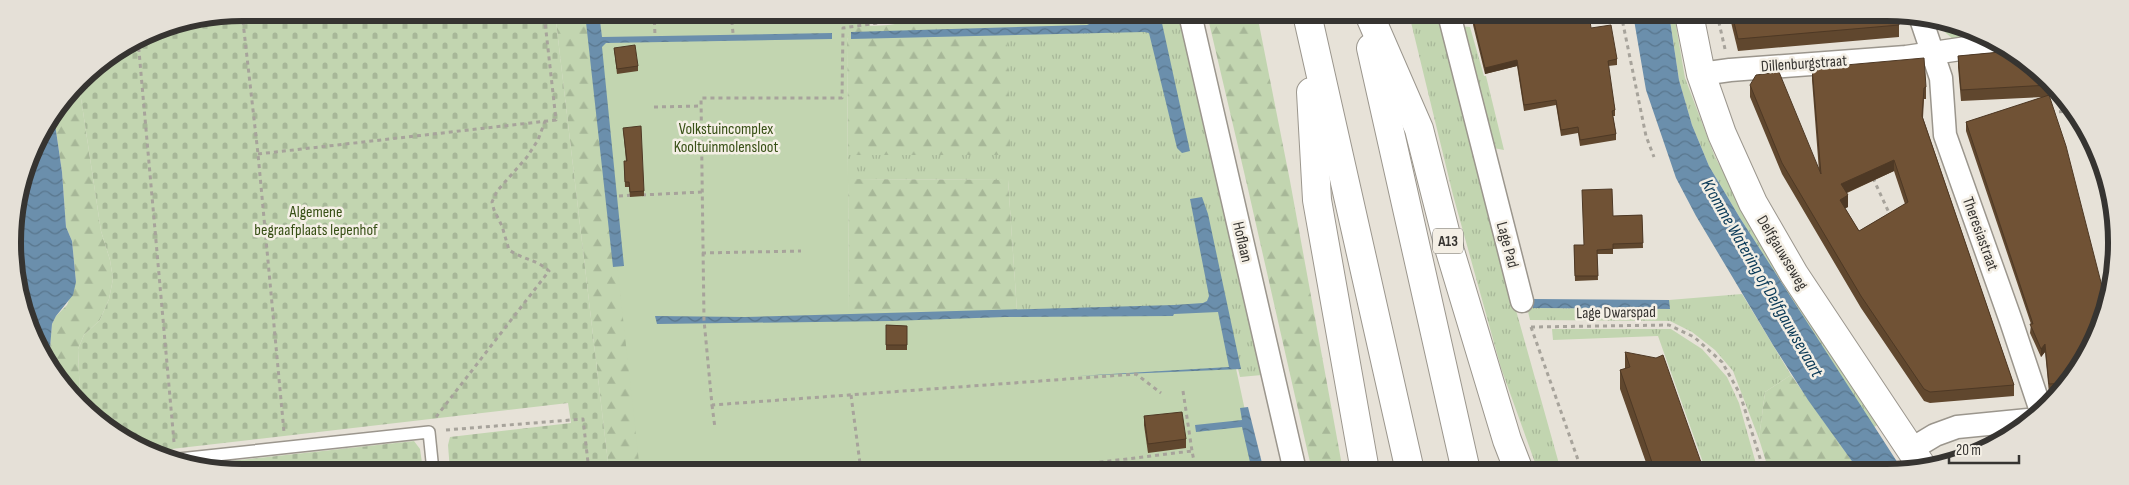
<svg xmlns="http://www.w3.org/2000/svg" width="2129" height="485" font-family="'Sofia Sans Condensed',sans-serif">
<defs>
<pattern id="grass-tufts" width="24" height="20" patternUnits="userSpaceOnUse" patternTransform="scale(1.25)"><rect width="24" height="20" fill="#c2d5b0"/><path d="M3 7l-1-3M5 7V3M7 7l1-3M15 17l-1-3M17 17v-4M19 17l1-3" fill="none" stroke="#a7b798"/></pattern>
<pattern id="forest-firs" width="22" height="20" patternUnits="userSpaceOnUse" patternTransform="scale(1.25)"><rect width="22" height="20" fill="#c2d5b0"/><path d="M5 1l3.5 6h-7zM16 11l3.5 6h-7z" fill="#a7b798"/></pattern>
<pattern id="wetland-marsh" width="20" height="14" patternUnits="userSpaceOnUse" patternTransform="scale(1.25)"><rect width="20" height="14" fill="#c2d5b0"/><path d="M1 5h8M5 5V1M11 12h8M15 12V8" fill="none" stroke="#a7b798"/></pattern>
<pattern id="cemetery-stones" width="16" height="16" patternUnits="userSpaceOnUse" patternTransform="scale(1.25)"><rect width="16" height="16" fill="#c2d5b0"/><path d="M2 7V4a2 2 0 0 1 4 0v3zM10 15v-3a2 2 0 0 1 4 0v3z" fill="#a7b798"/></pattern>
<pattern id="park-crowns" width="20" height="18" patternUnits="userSpaceOnUse" patternTransform="scale(1.25)"><rect width="20" height="18" fill="#c2d5b0"/><path d="M2 6a3 3 0 1 1 6 0M12 15a3 3 0 1 1 6 0" fill="none" stroke="#a7b798"/></pattern>
<pattern id="water-waves" width="16" height="10" patternUnits="userSpaceOnUse" patternTransform="scale(1.25)"><rect width="16" height="10" fill="#6b8fac"/><path d="M0 5q4-4 8 0t8 0" fill="none" stroke="#59768d"/></pattern>
</defs>
<rect width="100%" height="100%" fill="#e7e2d8"/>
<g fill="url(#grass-tufts)">
<path d="M916,13L1178,14L1262,375L1240,377L1223,308L1017,311L1008,180L848,179V155H1008L916,30Z"/>
<path d="M1409,14H1439L1472,153L1561,471H1538L1501,368L1453,195Z"/>
<path d="M1669,14H1674L1685,78L1715,157L1778,271L1879,424L1874,427L1740,218L1709,166L1692,125L1679,80Z"/>
<path d="M1459,26L1470,27L1484,76H1486L1504,150L1488,147Z"/>
<path d="M1742,294L1791,375L1765,392L1759,439L1733,371L1715,350L1692,332L1670,321L1530,320L1525,299H1533V308L1669,309V300Z"/>
<path d="M1552,329H1671L1702,349L1727,377L1739,403L1758,471H1706L1658,336L1553,340Z"/>
</g>
<g fill="url(#forest-firs)">
<path d="M555,13H593L647,471H609Z"/>
<path d="M899,13H916V30L1007,32L1010,148L1008,155H848L847,42C848,37 848,31 854,28C864,24 883,27 895,24Z"/>
<path d="M1207,14H1257L1290,181L1343,471H1312L1248,189Z"/>
<path d="M79,85L101,231L110,260L113,279L109,299L100,320L84,335L78,349L80,400L60,383L49,361L52,324L56,316L67,305L76,282L72,241L66,227L62,172L54,117Z"/>
<path d="M848,179L1008,180L1017,311L849,312Z"/>
<path d="M1791,375L1859,471H1769L1759,439L1765,392Z"/>
</g>
<path fill="url(#wetland-marsh)" d="M1079,14H1144V22C1130,25 1118,13 1103,17C1095,19 1090,25 1080,25Z"/>
<g fill="url(#cemetery-stones)">
<path d="M243,13H555L609,471H450L448,445L450,437L571,423L568,403L154,451L128,442L80,400L78,349L84,335L100,320L109,299L113,279L110,260L101,231L79,85L91,70L155,30Z"/>
<path d="M414,441L420,449L423,470H212L195,465Z"/>
</g>
<path fill="url(#park-crowns)" d="M1937,22L1983,37L1954,40L1939,27Z"/>
<path fill="#c2d5b0" d="M589,13H870V27C855,28 850,26 847,42L849,312L1223,308L1258,471H640Z"/>
<g fill="url(#water-waves)">
<path d="M585,13H599L602,37L832,33V39L606,43L602,47L624,266L613,267Z"/>
<path d="M1144,14H1160L1190,151L1182,153L1177,148L1149,33L1144,32L851,39V32L1087,25C1093,23 1099,18 1105,17C1119,15 1131,25 1144,22Z"/>
<path d="M1633,14H1669L1679,80L1692,125L1709,166L1740,218L1903,471H1859L1808,400L1773,345L1696,216L1676,178L1646,90Z"/>
<path d="M54,117L62,172L66,227L72,241L76,282L73,295L56,316L52,324L49,361L20,302L14,235L15,219L36,141Z"/>
<path d="M1202,197L1208,214L1241,369L1077,376L1229,367L1218,312L1174,314L1173,316L1005,317L890,321L657,324L655,316L745,317L1174,305L1203,303L1207,301L1209,296L1190,199Z"/>
<path d="M1533,299L1669,300L1670,309L1533,308Z"/>
<path d="M1248,407L1264,471H1252L1242,427L1196,432L1195,425L1242,420L1240,408Z"/>
</g>
<g fill="none" stroke-linecap="round" stroke-linejoin="round">
<defs>
<path id="lane" d="M179,459L429,432L433,471"/>
<g id="street">
<path d="M1190,14L1295,471"/>
<path d="M1449,14L1522,301"/>
<path d="M1920,16L1941,78L1945,135L2011,321L2041,411"/>
<path d="M1701,74L1730,70L1906,57L2001,43"/>
<path d="M1910,450L1935,435L1957,427L2028,420"/>
</g>
<path id="secondary" d="M1689,14L1701,74L1722,134L1753,203L1794,274L1923,468"/>
<g id="highway">
<path d="M1307,14L1410,471"/>
<path d="M1369,14L1419,129L1450,251L1507,440L1519,471"/>
<path d="M1371,48L1466,471"/>
<path d="M1311,92L1317,200L1365,471"/>
</g>
</defs>
<use href="#lane" stroke="#9b968d" stroke-width="14"/>
<use href="#street" stroke="#9b968d" stroke-width="25"/>
<use href="#secondary" stroke="#9b968d" stroke-width="30"/>
<use href="#highway" stroke="#9b968d" stroke-width="30"/>
<g stroke="#a7a39b" stroke-width="3" stroke-dasharray="4 4" stroke-linecap="butt">
<path d="M242,13L258,154L284,432"/>
<path d="M654,13L655,35"/>
<path d="M731,13L733,33"/>
<path d="M884,13V22L843,28L842,98H701L704,320L712,405L1136,374L1161,393"/>
<path d="M1621,14L1646,136L1654,157"/>
<path d="M1717,14L1725,49"/>
<path d="M138,40L174,442"/>
<path d="M654,107L701,106"/>
<path d="M2051,112L2073,111"/>
<path d="M258,154L556,120L544,13"/>
<path d="M1873,178L1890,215"/>
<path d="M642,195L702,192"/>
<path d="M619,196L634,195"/>
<path d="M702,253L801,251"/>
<path d="M1531,327L1669,325L1694,337L1722,362L1740,394L1764,471"/>
<path d="M1531,327L1582,471"/>
<path d="M1183,391L1192,451"/>
<path d="M851,395L861,471"/>
<path d="M712,405L715,428"/>
<path d="M436,417L549,271C536,259 524,260 509,250L502,226L494,210L492,202L497,191L527,157L538,140L545,121"/>
<path d="M446,430L583,419L589,471"/>
<path d="M288,463L289,470"/>
<path d="M1028,471L1192,451L1196,471"/>
<path d="M1882,471L1891,463"/>
</g>
<use href="#lane" stroke="#fff" stroke-width="11"/>
<use href="#street" stroke="#fff" stroke-width="22"/>
<use href="#secondary" stroke="#fff" stroke-width="28"/>
<use href="#highway" stroke="#fff" stroke-width="28"/>
</g>
<g fill="#60472e" fill-rule="evenodd">
<path d="M1729,14H1898L1899,25V37L1738,51Z"/>
<path d="M1473,19L1591,28L1617,59V65L1608,66L1615,110V116H1613L1616,134V140L1580,146L1578,133L1561,136L1556,105L1524,111L1517,66L1485,74L1473,25Z"/>
<path d="M614,48L638,66V71L617,74Z"/>
<path d="M2011,51L2061,96H2049L2093,344L2059,392L2049,393L2045,352L2041,357L2030,333L2031,324L1966,131V122L2043,97L1961,101L1958,67V56Z"/>
<path d="M1812,68L1926,87V99H1924L1923,118L2014,385V396L1930,403L1924,401L1861,308L1782,174L1750,97V85L1819,171L1812,80ZM1894,171L1905,204L1859,231L1845,208L1848,207L1847,193Z"/>
<path d="M2066,100L2069,103L2072,109L2068,110Z"/>
<path d="M623,128L644,191V196L630,197L629,187H625L624,161H626Z"/>
<path d="M1642,215L1643,248L1613,249V254H1597L1598,280L1575,281L1574,245H1584L1613,216Z"/>
<path d="M886,325L907,326V350H886Z"/>
<path d="M1625,352L1704,471H1649L1620,389V370L1625,369Z"/>
<path d="M1144,416L1186,439V448L1148,453L1144,425Z"/>
</g>
<g fill="#4e3925">
<path d="M1517,60V66L1485,74V68Z"/>
<path d="M1894,160V171L1841,195V184Z"/>
<path d="M1848,195V207L1840,211V200Z"/>
<path d="M2045,344V352L2041,357V349Z"/>
</g>
<g fill="#705235" stroke="#4e3925" fill-rule="evenodd">
<path d="M1492,14H1589L1591,28L1611,25L1617,59L1608,61L1615,110L1612,111L1616,134L1580,140L1578,127L1561,130L1556,100L1524,105L1517,60L1485,68L1473,19Z"/>
<path d="M1732,14H1898L1899,25L1738,39Z"/>
<path d="M635,45L638,66L617,69L614,48Z"/>
<path d="M2011,51L2049,85L1961,90L1958,56Z"/>
<path d="M1924,58L1926,87L1924,88L1922,116L2014,385L1930,392L1924,389L1861,296L1782,163L1750,85L1756,75L1779,72L1821,174L1812,68ZM1894,160L1908,202L1859,231L1840,200L1848,195L1841,184Z"/>
<path d="M2049,95L2066,146L2106,302L2093,344L2065,383L2049,384L2045,344L2041,349L2030,324H2033L1966,122Z"/>
<path d="M641,126L644,191L630,192L629,182H625L624,161H627L623,128Z"/>
<path d="M1612,189L1613,216L1642,215L1643,243L1613,244V249L1597,250L1598,276H1575L1574,245H1584L1582,190Z"/>
<path d="M886,325L907,326V345H886Z"/>
<path d="M1625,352L1656,358L1663,355L1704,471H1655L1620,370L1630,367Z"/>
<path d="M1182,412L1186,439L1148,444L1144,416Z"/>
</g>
<g text-anchor="middle" dominant-baseline="central" stroke-width="5" stroke-linejoin="round" paint-order="stroke">
<rect fill="#f4efe5" stroke="#6f6c67" stroke-width="1" x="1433" y="228.5" width="30" height="25" rx="4"/>
<g font-size="15" font-weight="bold" fill="#363431">
<text x="1448" y="241">A13</text>
</g>
<g font-size="16" fill="#363431" stroke="#f4efe5">
<text transform="translate(1804 64) rotate(-4)">Dillenburgstraat</text>
<text transform="translate(1980 234) rotate(70)">Theresiastraat</text>
<text transform="translate(1242 242) rotate(77)">Hoflaan</text>
<text transform="translate(1507 245) rotate(75)">Lage Pad</text>
<text transform="translate(1782 253) rotate(59)">Delfgauwseweg</text>
<text transform="translate(1616 313) rotate(-1)">Lage Dwarspad</text>
</g>
<g font-size="16" fill="#385016" stroke="#f4efe5">
<text x="726" y="129">Volkstuincomplex<tspan x="726" dy="18">Kooltuinmolensloot</tspan></text>
<text x="316" y="212">Algemene<tspan x="316" dy="18">begraafplaats Iepenhof</tspan></text>
</g>
<g font-size="18" font-style="italic" fill="#083856" stroke="#f4efe5">
<text transform="translate(1762 278) rotate(60)">Kromme Watering of Delfgauwsevaart</text>
</g>
</g>
<path d="M0 0H2129V485H0ZM242 21H1887A221 221 0 0 1 2108 242V243A221 221 0 0 1 1887 464H242A221 221 0 0 1 21 243V242A221 221 0 0 1 242 21Z" fill="#e5e0d7" fill-rule="evenodd"/>
<path fill="none" stroke="#363431" stroke-width="6" d="M242 21H1887A221 221 0 0 1 2108 242V243A221 221 0 0 1 1887 464H242A221 221 0 0 1 21 243V242A221 221 0 0 1 242 21Z"/>
<path d="M1949 455v8h70v-8" fill="none" stroke="#363431" stroke-width="2.5"/>
<text x="1956" y="455" font-size="15" fill="#363431" stroke="#f4efe5" stroke-width="4" paint-order="stroke">20 m</text>
</svg>
